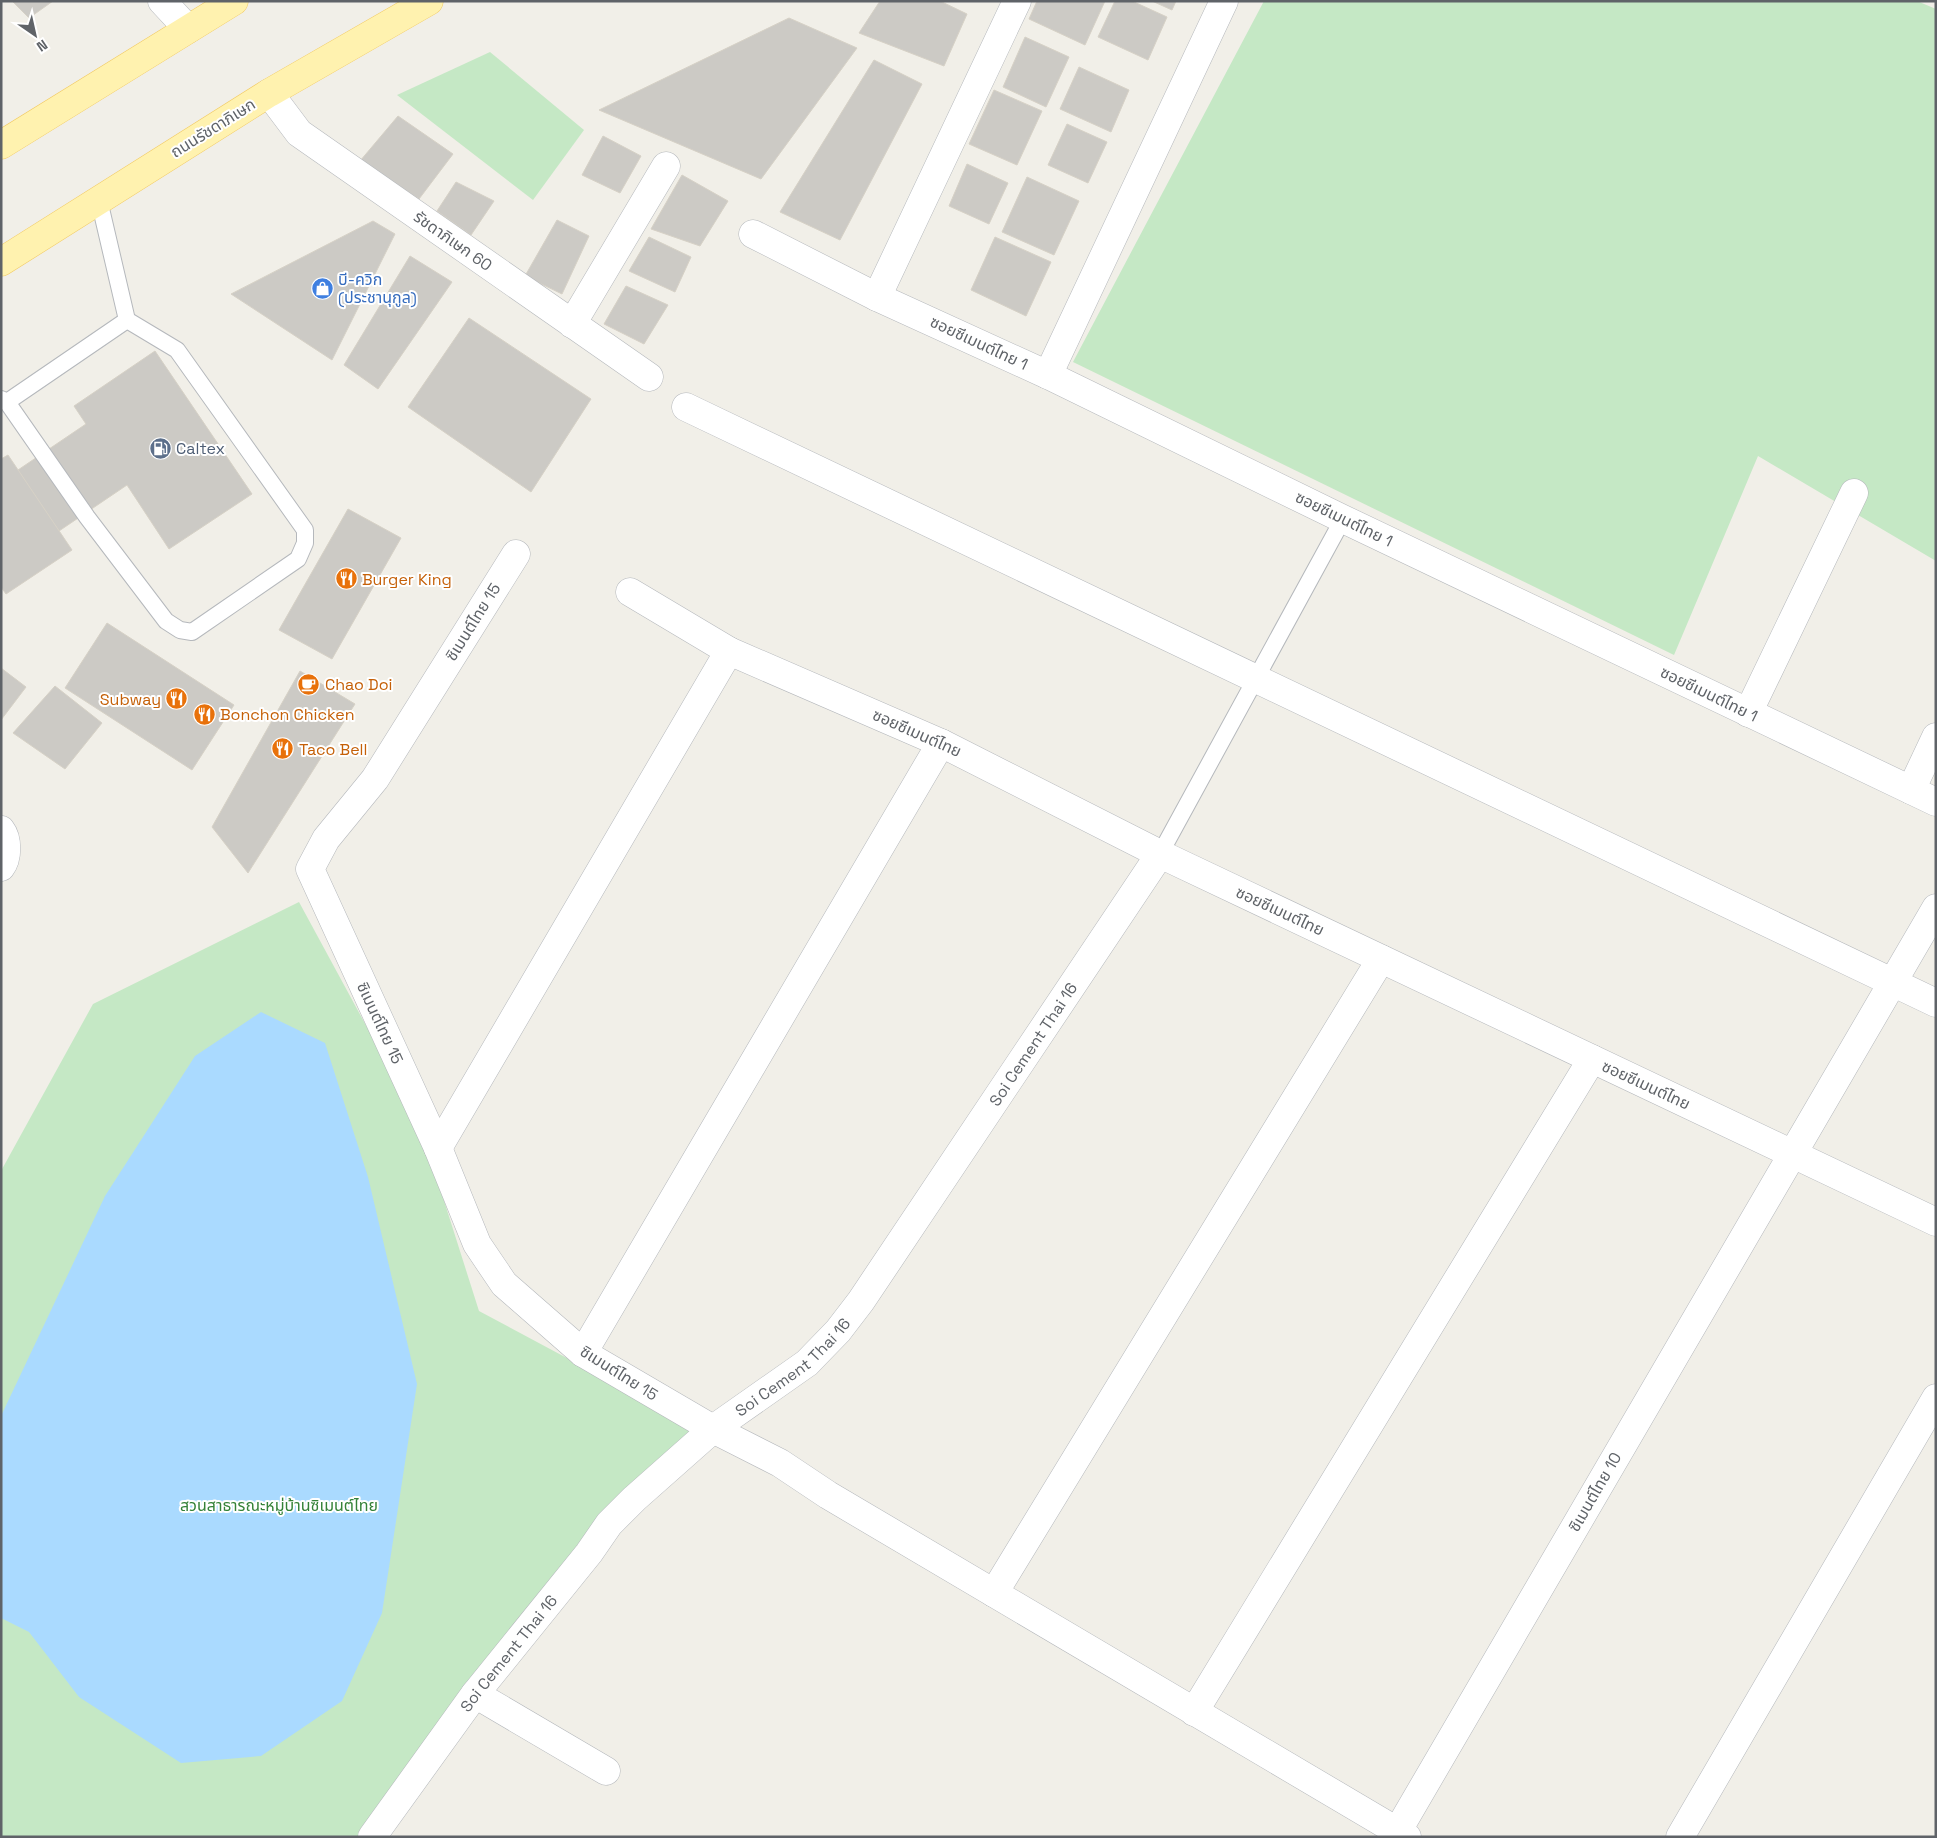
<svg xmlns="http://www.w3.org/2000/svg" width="1937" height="1838" font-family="'Space Grotesk','Noto Sans Thai',sans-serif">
<rect width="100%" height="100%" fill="#f1efe8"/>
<g fill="#c5e8c5">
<path d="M1264,1H1917L1936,9V561L1758,456L1674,655L1073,362Z"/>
<path d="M490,52L584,130L533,200L397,95Z"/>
<path d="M299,902L420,1125L479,1311L705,1432L364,1837H1V1171L93,1004Z"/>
</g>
<path fill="#aadaff" d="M261,1012L325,1043L368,1177L417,1384L382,1613L342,1701L261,1756L181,1763L79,1697L29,1632L1,1618V1416L105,1196L195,1056Z"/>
<g fill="#cccac5" stroke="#d6d1c6">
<path d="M12,1H53L29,18Z"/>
<path d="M880,1H940L967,14L944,66L859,33Z"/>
<path d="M1037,1H1105L1085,45L1029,19Z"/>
<path d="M1115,1H1132L1167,17L1148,60L1098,37Z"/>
<path d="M1152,1H1176L1172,10Z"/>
<path d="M789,18L857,48L761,179L599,110Z"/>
<path d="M1025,37L1069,57L1046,107L1003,87Z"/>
<path d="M874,60L922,84L840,240L780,212Z"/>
<path d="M1079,67L1129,90L1111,132L1060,109Z"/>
<path d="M994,90L1042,111L1017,165L969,144Z"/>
<path d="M398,116L453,154L419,199L360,161Z"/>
<path d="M1067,124L1107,142L1088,183L1048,165Z"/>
<path d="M603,136L641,156L620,193L582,175Z"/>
<path d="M967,164L1008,183L989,224L949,206Z"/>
<path d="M682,175L728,201L700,246L651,229Z"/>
<path d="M1027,177L1079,201L1054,255L1002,232Z"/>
<path d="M456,182L494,201L471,235L437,211Z"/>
<path d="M557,220L589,236L562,294L525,276Z"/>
<path d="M373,221L395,234L332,360L231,294Z"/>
<path d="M649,237L691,257L675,292L629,271Z"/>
<path d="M995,237L1051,262L1026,316L971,290Z"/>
<path d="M410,256L452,282L378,389L344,365Z"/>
<path d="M626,286L668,305L644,344L604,324Z"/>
<path d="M469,318L591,399L531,492L408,407Z"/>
<path d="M155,351L252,494L169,549L127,485L59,531L18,470L86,424L74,406Z"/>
<path d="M8,455L72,550L6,594L1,587V459Z"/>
<path d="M348,509L401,538L332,659L279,630Z"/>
<path d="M107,623L234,705L192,770L65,688Z"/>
<path d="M1,668L26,687L1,720Z"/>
<path d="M300,671L355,704L248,873L212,827Z"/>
<path d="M55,686L102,723L65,769L13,733Z"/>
</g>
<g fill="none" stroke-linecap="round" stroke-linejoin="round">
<defs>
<g id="service">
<path d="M1,399L7,402L87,517L166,621L180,630L192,632L298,559L305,543V530L177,350L127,320L99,200"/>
<path d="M7,402L127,320"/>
<path d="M1160,854L1343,519"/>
</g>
<g id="minor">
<path d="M162,1L188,29"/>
<path d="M269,93L299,133L649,377"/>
<path d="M753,234L877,297L1048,375L1343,519L1936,802"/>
<path d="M877,297L1017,1"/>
<path d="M572,324L666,166"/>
<path d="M1048,375L1224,1"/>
<path d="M686,407L1936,1003"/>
<path d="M516,554L375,779L326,839L310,869L438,1148L477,1244L504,1284L583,1353L713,1429L780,1463L828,1495L1407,1837"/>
<path d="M630,592L729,651L941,743L1160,854L1936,1222"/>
<path d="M1748,713L1854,493"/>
<path d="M1911,790L1936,737"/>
<path d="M1,830C8,839 8,858 1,867"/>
<path d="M438,1148L729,651"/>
<path d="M583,1353L941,743"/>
<path d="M994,1593L1381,959"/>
<path d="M475,1694L606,1771"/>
<path d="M1194,1712L1592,1059"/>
<path d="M1397,1832L1936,908"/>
<path id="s1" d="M372,1837L475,1694L589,1553L609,1524L634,1499L713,1429L807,1363L838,1331L861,1301L1160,854"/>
<path d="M1680,1837L1936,1398"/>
</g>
<g id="primary">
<path d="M1,145L234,1"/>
<path d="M1,262L269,93L429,1"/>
</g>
</defs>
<use href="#service" stroke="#b5b8bc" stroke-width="18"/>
<use href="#minor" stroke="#b5b8bc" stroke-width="29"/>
<use href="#primary" stroke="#f2c960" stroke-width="29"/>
<use href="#service" stroke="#fff" stroke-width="16"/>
<use href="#minor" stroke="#fff" stroke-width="28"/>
<use href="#primary" stroke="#fff2af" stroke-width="28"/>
</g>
<defs>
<symbol id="shop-disc" viewBox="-11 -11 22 22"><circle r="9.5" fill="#3f7fe0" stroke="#fff"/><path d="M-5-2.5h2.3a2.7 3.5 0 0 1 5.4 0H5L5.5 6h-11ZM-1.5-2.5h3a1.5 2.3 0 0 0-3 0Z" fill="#fff"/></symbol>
<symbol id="fuel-disc" viewBox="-11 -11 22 22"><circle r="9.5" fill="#5c6f8a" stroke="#fff"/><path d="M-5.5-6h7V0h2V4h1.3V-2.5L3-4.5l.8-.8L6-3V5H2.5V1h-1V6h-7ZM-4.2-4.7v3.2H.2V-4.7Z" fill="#fff"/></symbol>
<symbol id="restaurant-disc" viewBox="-11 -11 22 22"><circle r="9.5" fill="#e8710a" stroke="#fff"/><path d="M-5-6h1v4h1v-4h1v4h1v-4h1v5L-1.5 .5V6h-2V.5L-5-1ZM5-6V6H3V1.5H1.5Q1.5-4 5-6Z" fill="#fff"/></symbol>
<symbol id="cafe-disc" viewBox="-11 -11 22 22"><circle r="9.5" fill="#e8710a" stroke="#fff"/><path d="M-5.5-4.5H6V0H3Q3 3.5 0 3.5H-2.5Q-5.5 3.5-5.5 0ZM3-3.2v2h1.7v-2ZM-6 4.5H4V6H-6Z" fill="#fff"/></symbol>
</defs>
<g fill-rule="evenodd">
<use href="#shop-disc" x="310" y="276" width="25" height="25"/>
<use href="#fuel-disc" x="148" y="436" width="25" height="25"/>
<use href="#restaurant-disc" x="334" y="566" width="25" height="25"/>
<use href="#cafe-disc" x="296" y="672" width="25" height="25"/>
<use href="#restaurant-disc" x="164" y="686" width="25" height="25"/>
<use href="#restaurant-disc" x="192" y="702" width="25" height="25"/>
<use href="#restaurant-disc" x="270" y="736" width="25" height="25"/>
</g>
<g text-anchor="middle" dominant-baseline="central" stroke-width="4" stroke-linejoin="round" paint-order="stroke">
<g font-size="16" fill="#5f6368" stroke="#fff">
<text transform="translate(213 128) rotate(-32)">ถนนรัชดาภิเษก</text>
<text transform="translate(453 241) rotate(35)">รัชดาภิเษก 60</text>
<text transform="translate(979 343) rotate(25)">ซอยซีเมนต์ไทย 1</text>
<text transform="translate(1344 519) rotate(26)">ซอยซีเมนต์ไทย 1</text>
<text transform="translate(473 622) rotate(-58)">ซิเมนต์ไทย 15</text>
<text transform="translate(1709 694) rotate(26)">ซอยซีเมนต์ไทย 1</text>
<text transform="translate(917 733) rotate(24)">ซอยซีเมนต์ไทย</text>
<text transform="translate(1280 911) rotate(25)">ซอยซีเมนต์ไทย</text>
<text transform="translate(380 1023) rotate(65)">ซิเมนต์ไทย 15</text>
<text stroke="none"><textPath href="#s1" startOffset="1040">Soi Cement Thai 16</textPath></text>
<text transform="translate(1646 1085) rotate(25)">ซอยซีเมนต์ไทย</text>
<text stroke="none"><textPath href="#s1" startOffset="635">Soi Cement Thai 16</textPath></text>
<text transform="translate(619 1373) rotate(32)">ซิเมนต์ไทย 15</text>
<text transform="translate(1595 1492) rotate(-60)">ซิเมนต์ไทย 10</text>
<text stroke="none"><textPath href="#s1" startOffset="229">Soi Cement Thai 16</textPath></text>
</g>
<g font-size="16" fill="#366cbe" stroke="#fff" text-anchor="start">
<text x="338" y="279">บี-ควิก<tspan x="338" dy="18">(ประชานุกูล)</tspan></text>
</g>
<g font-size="16" fill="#4e5e75" stroke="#fff" text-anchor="start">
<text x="176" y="448">Caltex</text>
</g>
<g font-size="16" fill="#c56008" stroke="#fff" text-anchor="start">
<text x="362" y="579">Burger King</text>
<text x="325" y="684">Chao Doi</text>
<text x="161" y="699" text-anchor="end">Subway</text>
<text x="220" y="714">Bonchon Chicken</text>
<text x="299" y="749">Taco Bell</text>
</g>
<g font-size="16" fill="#348238" stroke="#fff">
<text x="279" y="1505">สวนสาธารณะหมู่บ้านซิเมนต์ไทย</text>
</g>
</g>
<rect width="1937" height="1838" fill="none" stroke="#5f6368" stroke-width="5"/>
<g transform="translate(35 35) rotate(146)" stroke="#ffffff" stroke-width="4" paint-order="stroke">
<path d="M0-4L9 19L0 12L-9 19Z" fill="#5f6368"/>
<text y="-8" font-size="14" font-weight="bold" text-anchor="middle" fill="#5f6368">N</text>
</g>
</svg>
